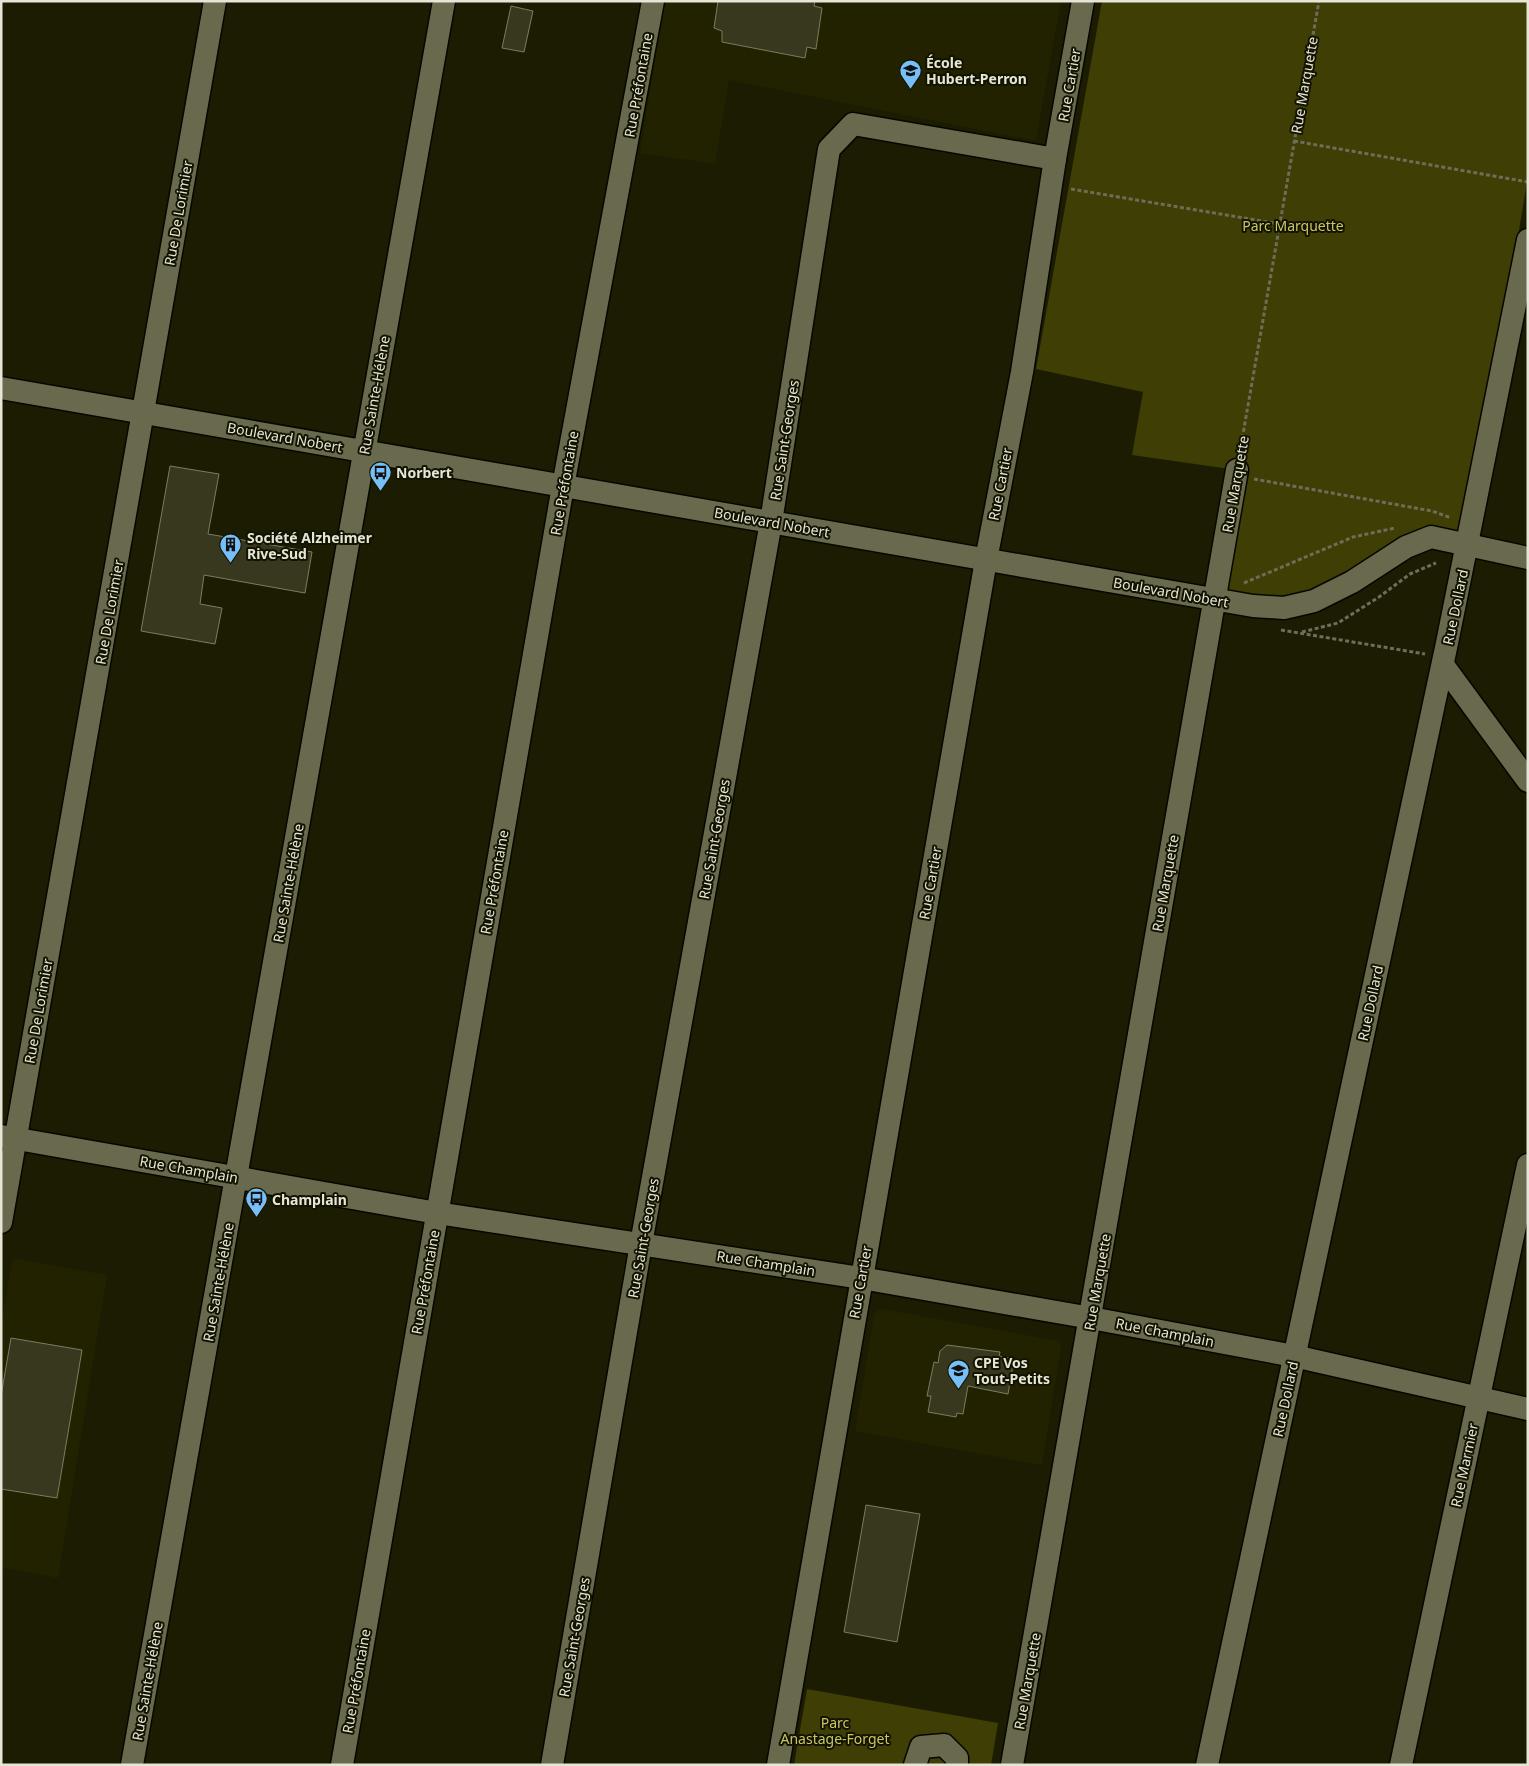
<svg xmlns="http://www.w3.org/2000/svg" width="1529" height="1766" font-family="'Noto Sans',sans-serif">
<rect width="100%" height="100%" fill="#1c1c03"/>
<g fill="#220">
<path d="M664,1H1061L1036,141L729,80L715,164L640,153Z"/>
<path d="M13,1258L107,1275L58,1578L1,1567V1322Z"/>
<path d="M882,1309L1059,1341L1061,1347L1042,1465L855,1431L874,1315L877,1311Z"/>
</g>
<g fill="#3e3e05">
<path d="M1102,1H1528V176L1467,545L1421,535L1325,589L1253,606L1213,600L1237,470L1132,455L1143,392L1036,369Z"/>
<path d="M807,1689L998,1723L991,1765H794Z"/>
</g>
<g fill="#37381d" stroke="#7b7d5f">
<path d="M718,1H815L814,6L822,8L816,49L807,47L805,58L722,42V31L714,28Z"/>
<path d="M511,6L533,11L524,52L502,48Z"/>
<path d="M170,466L219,474L208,534L312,552L305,593L204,575L200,604L222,608L215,644L141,631Z"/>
<path d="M11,1338L82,1350L57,1498L1,1489V1396Z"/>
<path d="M947,1345L1000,1352L999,1356L1014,1359L1008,1394L968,1386L963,1414L957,1413L956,1417L928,1412L931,1396H927L934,1362L938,1363L940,1351Z"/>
<path d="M866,1505L920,1514L897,1642L844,1632Z"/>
</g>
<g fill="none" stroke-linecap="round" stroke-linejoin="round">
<defs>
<g id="minor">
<path d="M1,388L1253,606L1284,608L1314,601L1352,582L1406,547L1431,537L1528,558"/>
<path d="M1443,665L1528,781"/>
<path d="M1,1136L437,1213L861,1278L1091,1318L1294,1356L1528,1409"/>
<path d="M1,1222L215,1"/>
<path d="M132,1765L444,1"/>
<path d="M342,1765L563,486L653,1"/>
<path d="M552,1765L641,1244L771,522L829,149L853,124L1055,159"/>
<path d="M778,1765L986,560L1022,372L1055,159L1083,1"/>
<path d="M915,1765L921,1747L944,1745L957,1758V1765"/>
<path d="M1012,1765L1237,470"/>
<path d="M1207,1765L1447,643L1528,240"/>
<path d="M1401,1765L1528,1165"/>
</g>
</defs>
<use href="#minor" stroke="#070700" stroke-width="25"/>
<g stroke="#6d6d58" stroke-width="3" stroke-dasharray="4 2.5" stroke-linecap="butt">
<path d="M1294,141L1528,182"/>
<path d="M1071,189L1280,224"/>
<path d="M1240,451L1319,1"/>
<path d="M1254,479L1432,511L1451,518"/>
<path d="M1244,583L1353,537L1395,528"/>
<path d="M1281,630L1425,654"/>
<path d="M1302,632L1338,623L1379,597L1410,574L1436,563"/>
</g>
<use href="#minor" stroke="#696a4d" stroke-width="22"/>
</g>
<defs>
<symbol id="school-pin" viewBox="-11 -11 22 30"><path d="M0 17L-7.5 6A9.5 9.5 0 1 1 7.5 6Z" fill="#77bff7" stroke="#131300"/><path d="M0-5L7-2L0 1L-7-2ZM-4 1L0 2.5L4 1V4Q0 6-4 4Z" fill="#111"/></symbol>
<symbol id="bus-pin" viewBox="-11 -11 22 30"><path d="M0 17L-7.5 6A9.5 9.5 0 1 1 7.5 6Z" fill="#77bff7" stroke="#131300"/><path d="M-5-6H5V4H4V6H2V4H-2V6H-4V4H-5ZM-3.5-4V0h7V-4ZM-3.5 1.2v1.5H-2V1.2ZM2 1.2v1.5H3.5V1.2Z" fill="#111"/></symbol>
<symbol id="building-pin" viewBox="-11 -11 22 30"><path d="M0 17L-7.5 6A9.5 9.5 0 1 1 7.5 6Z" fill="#77bff7" stroke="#131300"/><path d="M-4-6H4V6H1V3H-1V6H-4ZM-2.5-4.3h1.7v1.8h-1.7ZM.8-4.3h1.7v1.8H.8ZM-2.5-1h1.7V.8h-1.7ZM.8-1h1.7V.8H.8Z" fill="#111"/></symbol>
</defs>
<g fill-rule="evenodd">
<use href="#school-pin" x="898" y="58" width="25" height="34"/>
<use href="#bus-pin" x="368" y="460" width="25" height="34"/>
<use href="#building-pin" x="218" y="532" width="25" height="34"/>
<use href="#bus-pin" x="244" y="1186" width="25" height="34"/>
<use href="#school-pin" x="946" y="1358" width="25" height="34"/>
</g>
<g text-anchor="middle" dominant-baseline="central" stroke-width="4" stroke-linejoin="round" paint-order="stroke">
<g font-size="14" font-weight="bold" fill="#e5e6d6" stroke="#131300" text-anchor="start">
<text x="926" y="62">École<tspan x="926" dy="16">Hubert-Perron</tspan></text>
<text x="396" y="472">Norbert</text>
<text x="247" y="537">Société Alzheimer<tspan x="247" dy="16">Rive-Sud</tspan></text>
<text x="272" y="1199">Champlain</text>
<text x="974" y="1362">CPE Vos<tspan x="974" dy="16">Tout-Petits</tspan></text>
</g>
<g font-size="14" fill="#e5e6d6" stroke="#131300">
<text transform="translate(638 85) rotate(-80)">Rue Préfontaine</text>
<text transform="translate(1069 85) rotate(-80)">Rue Cartier</text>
<text transform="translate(1304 85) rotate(-80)">Rue Marquette</text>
<text transform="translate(178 213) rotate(-80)">Rue De Lorimier</text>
<text transform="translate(374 395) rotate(-80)">Rue Sainte-Hélène</text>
<text transform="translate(285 437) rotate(10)">Boulevard Nobert</text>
<text transform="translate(784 440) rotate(-81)">Rue Saint-Georges</text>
<text transform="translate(564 483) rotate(-80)">Rue Préfontaine</text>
<text transform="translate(1000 484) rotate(-79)">Rue Cartier</text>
<text transform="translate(1235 484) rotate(-80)">Rue Marquette</text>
<text transform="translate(772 522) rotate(10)">Boulevard Nobert</text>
<text transform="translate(1171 592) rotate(10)">Boulevard Nobert</text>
<text transform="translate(1455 607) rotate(-78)">Rue Dollard</text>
<text transform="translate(109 612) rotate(-80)">Rue De Lorimier</text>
<text transform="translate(714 839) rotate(-80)">Rue Saint-Georges</text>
<text transform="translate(494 882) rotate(-80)">Rue Préfontaine</text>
<text transform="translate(288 883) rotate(-80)">Rue Sainte-Hélène</text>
<text transform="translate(930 883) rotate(-80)">Rue Cartier</text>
<text transform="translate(1165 883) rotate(-80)">Rue Marquette</text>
<text transform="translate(1370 1003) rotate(-78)">Rue Dollard</text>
<text transform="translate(38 1011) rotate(-80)">Rue De Lorimier</text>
<text transform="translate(189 1169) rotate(10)">Rue Champlain</text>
<text transform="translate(643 1238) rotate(-80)">Rue Saint-Georges</text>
<text transform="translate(766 1263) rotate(9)">Rue Champlain</text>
<text transform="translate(218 1282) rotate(-80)">Rue Sainte-Hélène</text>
<text transform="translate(425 1282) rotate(-80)">Rue Préfontaine</text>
<text transform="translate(860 1282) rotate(-80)">Rue Cartier</text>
<text transform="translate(1097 1282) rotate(-80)">Rue Marquette</text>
<text transform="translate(1165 1332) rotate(11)">Rue Champlain</text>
<text transform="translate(1285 1399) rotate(-78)">Rue Dollard</text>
<text transform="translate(1464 1465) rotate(-78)">Rue Marmier</text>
<text transform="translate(574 1637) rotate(-80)">Rue Saint-Georges</text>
<text transform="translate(147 1681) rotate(-80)">Rue Sainte-Hélène</text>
<text transform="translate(356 1681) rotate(-80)">Rue Préfontaine</text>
<text transform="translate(1027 1681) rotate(-80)">Rue Marquette</text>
</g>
<g font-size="14" fill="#c7c963" stroke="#131300">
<text x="1293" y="225">Parc Marquette</text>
<text x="835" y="1722">Parc<tspan x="835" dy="16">Anastage-Forget</tspan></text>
</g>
</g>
<rect width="1529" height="1766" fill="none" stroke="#e5e6d6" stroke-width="5"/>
</svg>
